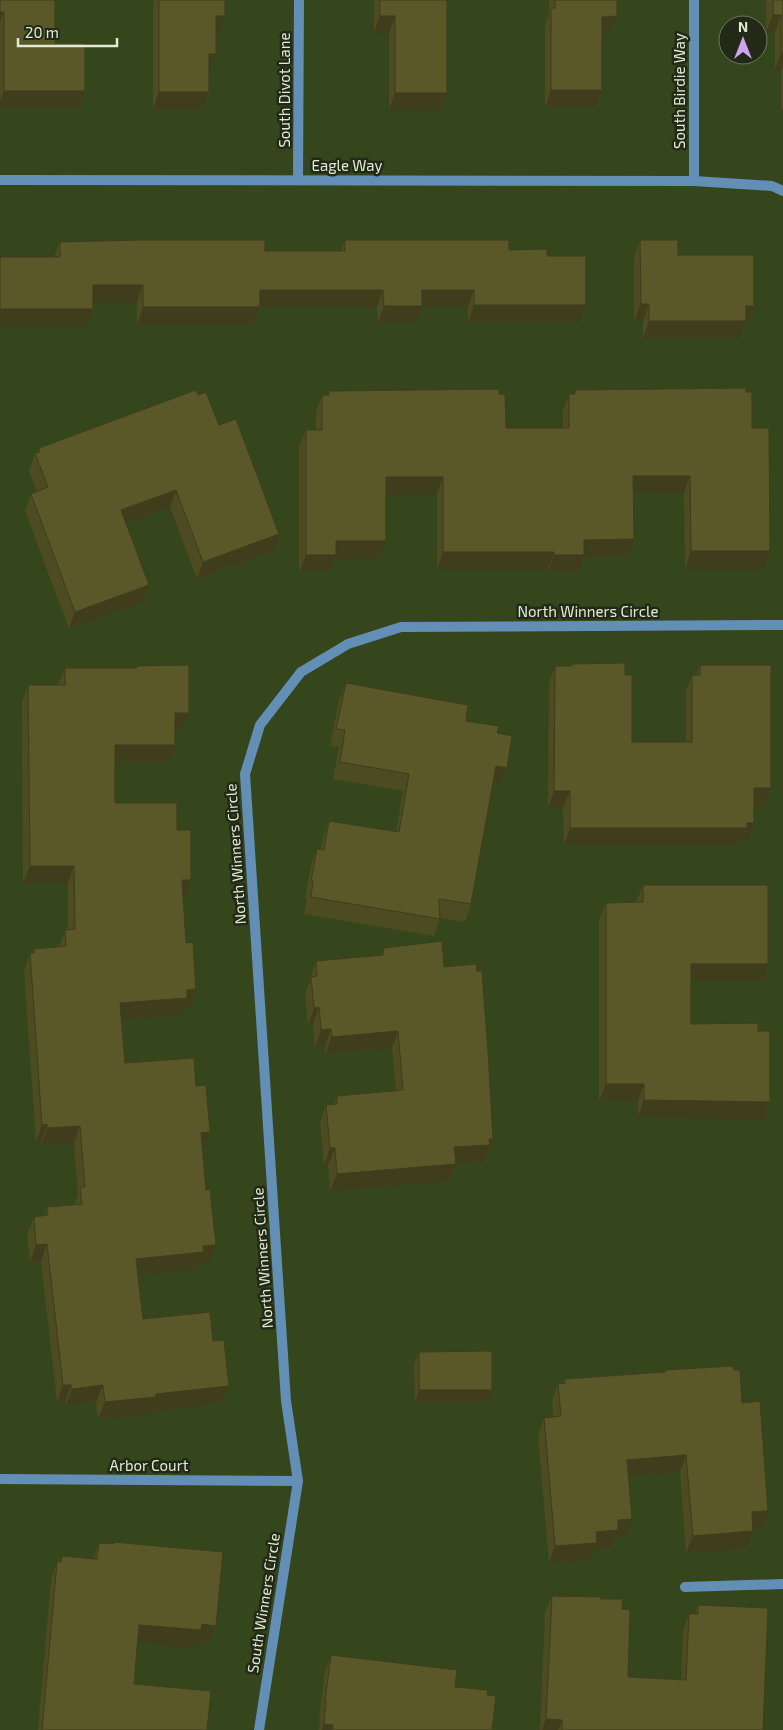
<svg xmlns="http://www.w3.org/2000/svg" width="783" height="1730" font-family="'Exo 2',sans-serif">
<rect width="100%" height="100%" fill="#36461c"/>
<g fill="none" stroke-linecap="round" stroke-linejoin="round">
<path stroke="#638fb7" stroke-width="10" d="M685,1587L783,1584"/>
<g stroke="#638fb7" stroke-width="10">
<path d="M694,0V181"/>
<path d="M0,180L694,181L772,186L783,191"/>
<path d="M298,180L299,0"/>
<path d="M0,1479L298,1481"/>
<path d="M259,1730L298,1481L286,1401L245,774L260,725L301,672L348,644L401,627L783,625"/>
</g>
</g>
<g fill="#4d4b22">
<path d="M0,0L55,43L85,91L79,108H0Z"/>
<path d="M153,0H225V16L219,33H216L209,71V92L203,109H153Z"/>
<path d="M374,0H447V93L440,110H389V33H374Z"/>
<path d="M549,0H617V16L610,33H602V90L596,107H545V25L549,14Z"/>
<path d="M766,0H783V109H781V70H775V32H766Z"/>
<path d="M345,240L509,250L547,256L586,305L580,322H468V307H422L416,323H378L377,307H260L254,325H137V302H93V309L87,326H0L54,257L60,242L265,251H341Z"/>
<path d="M640,240L678,255L754,306L748,323H745L740,338H643V321H634V257Z"/>
<path d="M575,390L746,392L752,428L770,551L764,569H685L684,493H634L628,556L584,557L578,572H548V569H437V494H386V541L379,558H335L330,572H299V447L306,430H316V412L322,395H328L329,391L499,394L506,428H563V411L569,394H574Z"/>
<path d="M198,395L219,425L273,551L197,579L170,507L126,523L143,602L69,629L25,511L31,494L37,491L29,471L35,453H37L39,448Z"/>
<path d="M572,664L625,675L632,742H686V692L692,675H696L700,665L771,788L765,806H754V823L748,840H742L741,845H564L563,808H548L549,683L555,666H571Z"/>
<path d="M137,666L182,730H175L168,762H115V803L177,830L185,897H183L186,943L196,989L190,1006L184,1007L181,1015L122,1019L125,1063L196,1086L203,1149H202L209,1262L200,1263L197,1269L138,1275L143,1319L213,1341L222,1403L151,1411L150,1414L98,1419L96,1402L66,1406L65,1402H57L41,1261L30,1262L27,1234L34,1217L44,1216L47,1207L74,1205L78,1195L74,1143L41,1145V1142H36L24,971L30,953H32L34,949L59,947L65,930L68,929V883H23L22,702L28,685H58L65,668H136Z"/>
<path d="M346,683L466,721L497,733L507,768L501,785L493,784L471,904L465,922L440,918V919L434,936L304,914L307,898H305L311,866L317,849H321L323,838L329,821L396,832L403,791L333,779L339,747L330,746L339,700Z"/>
<path d="M643,885L768,964L762,981H691V1024L758,1031L770,1102L764,1119L638,1117V1101H599V920L606,903L636,902Z"/>
<path d="M384,948L444,967L493,1139L487,1156H486L484,1162L456,1164L449,1181L330,1191L328,1165L324,1166L320,1122L326,1105L334,1104L337,1096L396,1091L392,1048L325,1054V1046L315,1047L313,1024L308,1025L305,994L310,981V978L316,961L381,955Z"/>
<path d="M419,1352L488,1402H415L414,1364Z"/>
<path d="M665,1370H734L742,1403L762,1528L753,1529L747,1548L686,1553L680,1472L629,1476L626,1536L616,1537L612,1547L595,1549L591,1560L549,1563L538,1435L544,1418L553,1417L552,1401L558,1384L563,1383L564,1379L664,1372Z"/>
<path d="M114,1542L216,1626L210,1643L197,1642L195,1648L137,1642L134,1684L207,1730H38L51,1580L57,1562H60L62,1556L93,1559L99,1543L113,1544Z"/>
<path d="M552,1596L601,1599L622,1609L628,1677L681,1680L683,1631L689,1614H695L698,1605L763,1730H540L545,1613Z"/>
<path d="M331,1655L487,1695L492,1730H319L320,1718H319L325,1672Z"/>
</g>
<g fill="#3f3d1c">
<path d="M0,12H4L0,22Z"/>
<path d="M773,15H781L775,32H766Z"/>
<path d="M216,16H225L219,33H209Z"/>
<path d="M380,16H395L389,33H374Z"/>
<path d="M617,16L610,33L596,34L602,17Z"/>
<path d="M781,53H783V64L781,70H775Z"/>
<path d="M209,54H216L209,71Z"/>
<path d="M551,90H602L596,107H545Z"/>
<path d="M4,91H85L79,108H0V101Z"/>
<path d="M159,92H209L203,109H153Z"/>
<path d="M395,93H447L440,110H389Z"/>
<path d="M93,285H143L137,302H87Z"/>
<path d="M260,290H383L377,307H254Z"/>
<path d="M422,290H474L468,307H422L416,323H378L384,306Z"/>
<path d="M641,304H649L643,321H634Z"/>
<path d="M474,305H586L580,322H468Z"/>
<path d="M746,306H754L748,323H745L740,338H643L649,321Z"/>
<path d="M143,307H260L254,325H137Z"/>
<path d="M0,309H93L87,326H0Z"/>
<path d="M633,476H690L684,493H627Z"/>
<path d="M386,477H443L437,494H379Z"/>
<path d="M176,490L170,507L115,527L121,510Z"/>
<path d="M279,534L273,551L197,579L203,562Z"/>
<path d="M634,539L628,556L584,557L578,572H548L554,555L584,540Z"/>
<path d="M336,541H386L379,558H335L330,572H299L306,555Z"/>
<path d="M691,551H770L764,569H685Z"/>
<path d="M443,552H554L548,569H437Z"/>
<path d="M149,585L143,602L69,629L75,612Z"/>
<path d="M175,713H189L182,730H168Z"/>
<path d="M115,745H175L168,762H109Z"/>
<path d="M496,766L507,768L501,785L489,783Z"/>
<path d="M754,788H771L765,806H748Z"/>
<path d="M554,791H570L563,808H548Z"/>
<path d="M754,823L748,840H742L741,845H564L570,828Z"/>
<path d="M30,866H74L68,883H23Z"/>
<path d="M182,880H191L185,897H175Z"/>
<path d="M691,964H768L762,981H685Z"/>
<path d="M196,989L190,1006L184,1007L181,1015L114,1020L120,1003Z"/>
<path d="M319,1007L313,1024L308,1025L314,1008Z"/>
<path d="M331,1029L325,1046L315,1047L321,1030Z"/>
<path d="M398,1031L392,1048L325,1054L332,1037Z"/>
<path d="M606,1084H644L638,1101H599Z"/>
<path d="M644,1100L770,1102L764,1119L638,1117Z"/>
<path d="M47,1124L41,1142H36L42,1125Z"/>
<path d="M80,1126L74,1143L41,1145L47,1128Z"/>
<path d="M210,1132L203,1149L195,1150L201,1133Z"/>
<path d="M489,1139H493L487,1156H486L484,1162L456,1164L449,1181L330,1191L337,1174Z"/>
<path d="M330,1148H335L328,1165L324,1166Z"/>
<path d="M47,1244L41,1261L30,1262L36,1245Z"/>
<path d="M216,1245L209,1262L200,1263L197,1269L130,1276L136,1259L203,1246Z"/>
<path d="M63,1385H71L65,1402H57Z"/>
<path d="M103,1385L96,1402L66,1406L72,1389Z"/>
<path d="M229,1386L222,1403L151,1411L150,1414L98,1419L105,1402L156,1394Z"/>
<path d="M419,1390H492L488,1402H415Z"/>
<path d="M686,1455L680,1472L621,1477L627,1460Z"/>
<path d="M768,1511L762,1528L745,1529L752,1512Z"/>
<path d="M632,1519L626,1536L616,1537L612,1547L595,1549L591,1560L549,1563L555,1546L596,1532L618,1520Z"/>
<path d="M753,1531L747,1548L686,1553L693,1536Z"/>
<path d="M202,1624L216,1626L210,1643L197,1642L195,1648L133,1642L139,1625Z"/>
<path d="M546,1719L562,1720L558,1730H542Z"/>
<path d="M324,1724L333,1725L331,1730H322Z"/>
</g>
<g fill="#5a5728" stroke="#3f3d1c">
<path d="M0,0H55V43H85V91H4V12H0Z"/>
<path d="M159,0H225V16H216V54H209V92H159Z"/>
<path d="M380,0H447V93H395V16H380Z"/>
<path d="M555,0H617V16L602,17V90H551V8H555Z"/>
<path d="M773,0H783V53H781V15H773Z"/>
<path d="M140,240H265V251H345V240H509V250L547,249V256H586V305H474V290H422V306H384L383,290H260V307H143V285H93V309H0V257H60V242Z"/>
<path d="M640,240H678V255H754V306H746V321H649V304H641Z"/>
<path d="M746,388V392H752V428H769L770,551H691L690,476H633L634,539L584,540V555H554V552H443V477H386V541H336V555H306V430H322V395H329V391L499,389V394H505L506,428H569V394H575V390Z"/>
<path d="M196,390L198,395L206,392L219,425L236,419L279,534L203,562L176,490L121,510L149,585L75,612L31,494L48,487L35,453L40,452L39,448Z"/>
<path d="M625,663V675H632V742H692V675H700V665H771V788H754V823H747V828H570V791H554L555,666H572V664Z"/>
<path d="M189,665V713H175V745H115V803H177V830H191V880H182L186,943L193,942L196,989L187,990V998L120,1003L125,1063L194,1058L196,1086L206,1085L210,1132L201,1133L206,1190L210,1189L216,1245L203,1246L204,1252L136,1259L143,1319L210,1312L213,1341L224,1340L229,1386L156,1394V1397L105,1402L103,1385L72,1389L71,1385H63L47,1244L36,1245L34,1217L48,1215L47,1207L82,1204L80,1188L85,1187L80,1126L47,1128V1124L42,1125L30,953H34V949L66,946L65,930L75,929L74,866H30L28,685H65V668H137V666Z"/>
<path d="M346,683L468,705L466,721L499,726L497,733L512,736L507,768L496,766L471,904L439,899L440,919L311,897L313,881H311L317,849L324,850L329,821L399,832L409,774L340,762L345,730L336,729Z"/>
<path d="M643,885H768V964H691V1024L758,1023V1031H770V1102L644,1100V1084H606V903L643,902Z"/>
<path d="M442,941L444,967L476,964L477,971H482L488,1051L493,1139H489L490,1145L454,1147L456,1164L337,1174L335,1148H330L326,1105L337,1104V1096L403,1090L398,1031L332,1037L331,1029L321,1030L319,1007L314,1008L311,977L317,976L316,961L383,955L384,948Z"/>
<path d="M492,1351V1390H419V1352Z"/>
<path d="M733,1366L734,1370H740L742,1403L760,1401L768,1511L752,1512L753,1531L693,1536L686,1455L627,1460L632,1519L618,1520V1530L596,1532L597,1543L555,1546L544,1418L561,1416L558,1384L565,1383L564,1379L665,1372V1370Z"/>
<path d="M114,1542L223,1552L216,1626L202,1624L201,1630L139,1625L134,1684L211,1691L207,1730H42L57,1562H61L62,1556L97,1559L99,1543L114,1544Z"/>
<path d="M552,1596L601,1597V1599H623L622,1609L630,1610L628,1677L686,1680L689,1614H698V1605L768,1608L763,1730H562V1720L546,1719Z"/>
<path d="M331,1655L457,1670L455,1687L488,1690L487,1695L496,1696L492,1730H332L333,1725L324,1724L326,1701H325Z"/>
</g>
<g text-anchor="middle" dominant-baseline="central" stroke-width="5" stroke-linejoin="round" paint-order="stroke">
<g font-size="15" fill="#e0ebd3" stroke="#222917">
<text transform="translate(284 90) rotate(-90)">South Divot Lane</text>
<text transform="translate(679 91) rotate(-90)">South Birdie Way</text>
<text x="347" y="165">Eagle Way</text>
<text x="588" y="611">North Winners Circle</text>
<text transform="translate(235 854) rotate(-94)">North Winners Circle</text>
<text transform="translate(262 1258) rotate(-94)">North Winners Circle</text>
<text x="149" y="1465">Arbor Court</text>
<text transform="translate(263 1603) rotate(-81)">South Winners Circle</text>
</g>
</g>
<g transform="translate(743 40)"><circle r="24" fill="#222917" stroke="#6e7762"/>
<path d="M0-4L9 19L0 12L-9 19Z" fill="#c9a5ee"/>
<text y="-8" font-size="14" font-weight="bold" text-anchor="middle" fill="#e0ebd3">N</text>
</g>
<path d="M18 38v8h99v-8" fill="none" stroke="#e0ebd3" stroke-width="2.5"/>
<text x="25" y="38" font-size="15" fill="#e0ebd3" stroke="#222917" stroke-width="4" paint-order="stroke">20 m</text>
</svg>
